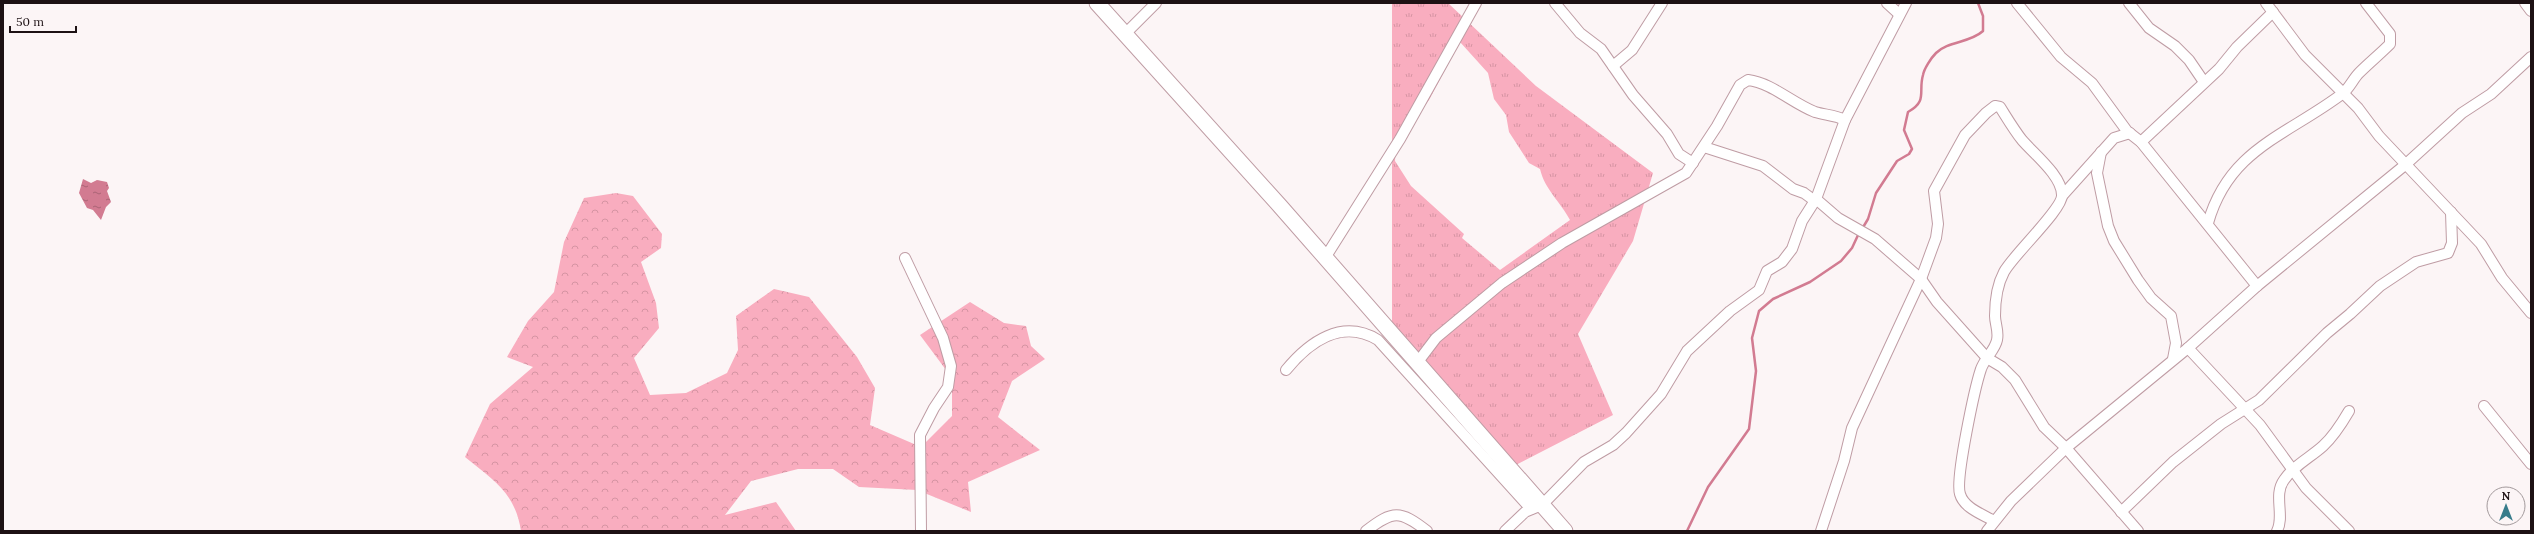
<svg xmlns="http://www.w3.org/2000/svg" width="2534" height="534" font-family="Lora,serif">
<defs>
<pattern id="grass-tufts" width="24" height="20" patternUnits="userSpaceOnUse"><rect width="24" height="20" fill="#f9adbf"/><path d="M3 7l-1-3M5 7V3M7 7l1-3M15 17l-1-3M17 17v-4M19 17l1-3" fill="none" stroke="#d594a3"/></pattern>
<pattern id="forest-crowns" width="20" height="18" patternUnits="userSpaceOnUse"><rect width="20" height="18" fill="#f9adbf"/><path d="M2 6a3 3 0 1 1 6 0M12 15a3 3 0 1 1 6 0" fill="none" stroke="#d594a3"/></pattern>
<pattern id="water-ripples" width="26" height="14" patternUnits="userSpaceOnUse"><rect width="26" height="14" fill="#d27b91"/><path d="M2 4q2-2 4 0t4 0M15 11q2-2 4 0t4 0" fill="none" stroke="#aa6375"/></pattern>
</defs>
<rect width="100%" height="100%" fill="#fcf5f6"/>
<path fill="url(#grass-tufts)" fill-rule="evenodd" d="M1392,3H1448L1536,86L1653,173L1633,241L1578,334L1613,415L1506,470L1392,344ZM1460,42L1488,73L1494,99L1506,115L1509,132L1529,163L1540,169C1545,190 1560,201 1570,220L1500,270L1462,238L1464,234L1411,186L1395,161L1396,143L1429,100Z"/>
<path fill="url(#forest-crowns)" d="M616,193L633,196L662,234L661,248L641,262L656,303L659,328L634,358L650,395L686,393L727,373L738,350L736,316L774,289L809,297L857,357L875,388L870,425L921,447L952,416V378L920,335L970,302L1004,323L1026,326L1031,346L1045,359L1012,381L998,417L1040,450L968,482L971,512L917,490L859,487L833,469H798L751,481L725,515L776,502L796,531H521C515,492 493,480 465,457L490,404L533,367L507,357L528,321L554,292L564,242L584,198Z"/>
<path fill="url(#water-ripples)" d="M83,179L91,183L97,180L107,182L109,188L107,191L111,202L106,207L101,220L93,210L87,208L79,193Z"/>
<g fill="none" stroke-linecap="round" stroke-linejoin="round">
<g stroke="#d27b91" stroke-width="2.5">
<path d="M1862,229L1868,219L1876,193L1897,161L1909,154L1912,149L1904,130L1908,112C1928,101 1918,92 1923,75C1924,69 1931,58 1936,53C1948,41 1970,43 1983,31V16L1978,3"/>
<path d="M1687,531L1708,487L1749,429L1756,371L1752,338L1759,311L1773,299L1810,282L1841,261L1852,248L1859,233"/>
</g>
<defs>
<g id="minor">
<path d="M1555,3L1580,33L1601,49L1633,95L1667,134L1679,154L1693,163"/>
<path d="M1887,3L1899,14"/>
<path d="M2017,3L2061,57L2092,83L2127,131L2141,142L2257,286"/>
<path d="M2129,3L2149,28L2175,46L2189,60L2204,82"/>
<path d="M2266,3L2305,55L2358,108L2379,136L2481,244L2502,278L2531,313"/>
<path d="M2525,3L2531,11"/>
<path d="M1125,34L1156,3"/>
<path d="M1613,66L1632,50L1662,3"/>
<path d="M2141,142L2219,69L2237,47L2273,12"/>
<path d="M1704,147L1763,166L1793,189L1804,193L1815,201"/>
<path d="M2101,152L2097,173L2108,226L2114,241L2138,280L2151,298L2171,316L2176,343L2173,359"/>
<path d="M2062,196L2114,138L2130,133"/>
<path d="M1816,199L1838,218L1875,239L1921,279L1937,302L1987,358L2002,367L2015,380L2044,427L2066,448L2138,531"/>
<path d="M2208,223C2229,149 2286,136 2342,94C2349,89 2353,79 2359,73C2369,63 2380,54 2390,44V34L2366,3"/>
<path d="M905,258L943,338L951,366L948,387L934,408L920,435L921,531"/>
<path d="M1325,258L1400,139L1476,3"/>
<path d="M2188,348L2260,425L2306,488L2349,531"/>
<path d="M1417,363L1436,338L1502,283L1562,243L1686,173L1717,126L1740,85L1748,80C1772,83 1792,103 1815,112C1825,115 1835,115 1845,120"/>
<path d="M1286,370C1309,342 1342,318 1378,340L1531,509"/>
<path d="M2484,406L2531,464"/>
<path d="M2121,512L2173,462L2221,424L2259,400L2327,333L2350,314L2380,286L2416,262L2448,253L2452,243L2451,212"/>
<path d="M1366,531C1393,510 1400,510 1427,531"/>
<path d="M1505,531L1525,512L1542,505L1584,462L1613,445L1626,433L1661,394L1687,351L1730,311L1759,290L1767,271L1782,262L1792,249L1802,221L1816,199L1845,120L1906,3"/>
<path d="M1821,531L1844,461L1852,428L1921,279L1936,238L1938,224L1934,191L1965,135L1986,113L1995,106L2000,107C2007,118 2014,130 2022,140C2034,154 2062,176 2062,195C2063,209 2013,255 2004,272C1997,285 1995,301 1995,316C1995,324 1999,331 1997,340C1995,350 1985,358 1981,369C1975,387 1955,479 1960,494C1964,508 1982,514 1994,521"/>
<path d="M1987,531L2011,501L2066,448L2188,348L2257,286L2405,165L2462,113L2491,94L2531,57"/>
<path d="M2277,531C2285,516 2273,495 2284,480C2293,466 2311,457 2323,446C2334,436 2342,423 2349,411"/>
</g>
<path id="primary" d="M1097,3L1280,206L1565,531"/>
</defs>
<use href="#minor" stroke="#bf9ca4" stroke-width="12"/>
<use href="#primary" stroke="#bf9ca4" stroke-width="17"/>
<use href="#minor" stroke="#fff" stroke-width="10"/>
<use href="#primary" stroke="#fff" stroke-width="15"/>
</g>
<rect width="2534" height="534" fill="none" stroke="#1d1114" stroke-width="8"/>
<g transform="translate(2506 506)"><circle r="19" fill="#fcf5f6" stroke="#a39a9c"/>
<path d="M0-3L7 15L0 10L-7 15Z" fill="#387c8b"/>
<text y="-6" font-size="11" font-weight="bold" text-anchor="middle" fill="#1d1114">N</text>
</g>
<path d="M10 26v6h66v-6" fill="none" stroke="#1d1114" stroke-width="2"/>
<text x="16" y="26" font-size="12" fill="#1d1114" stroke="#fcf5f6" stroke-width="3" paint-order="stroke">50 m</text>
</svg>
